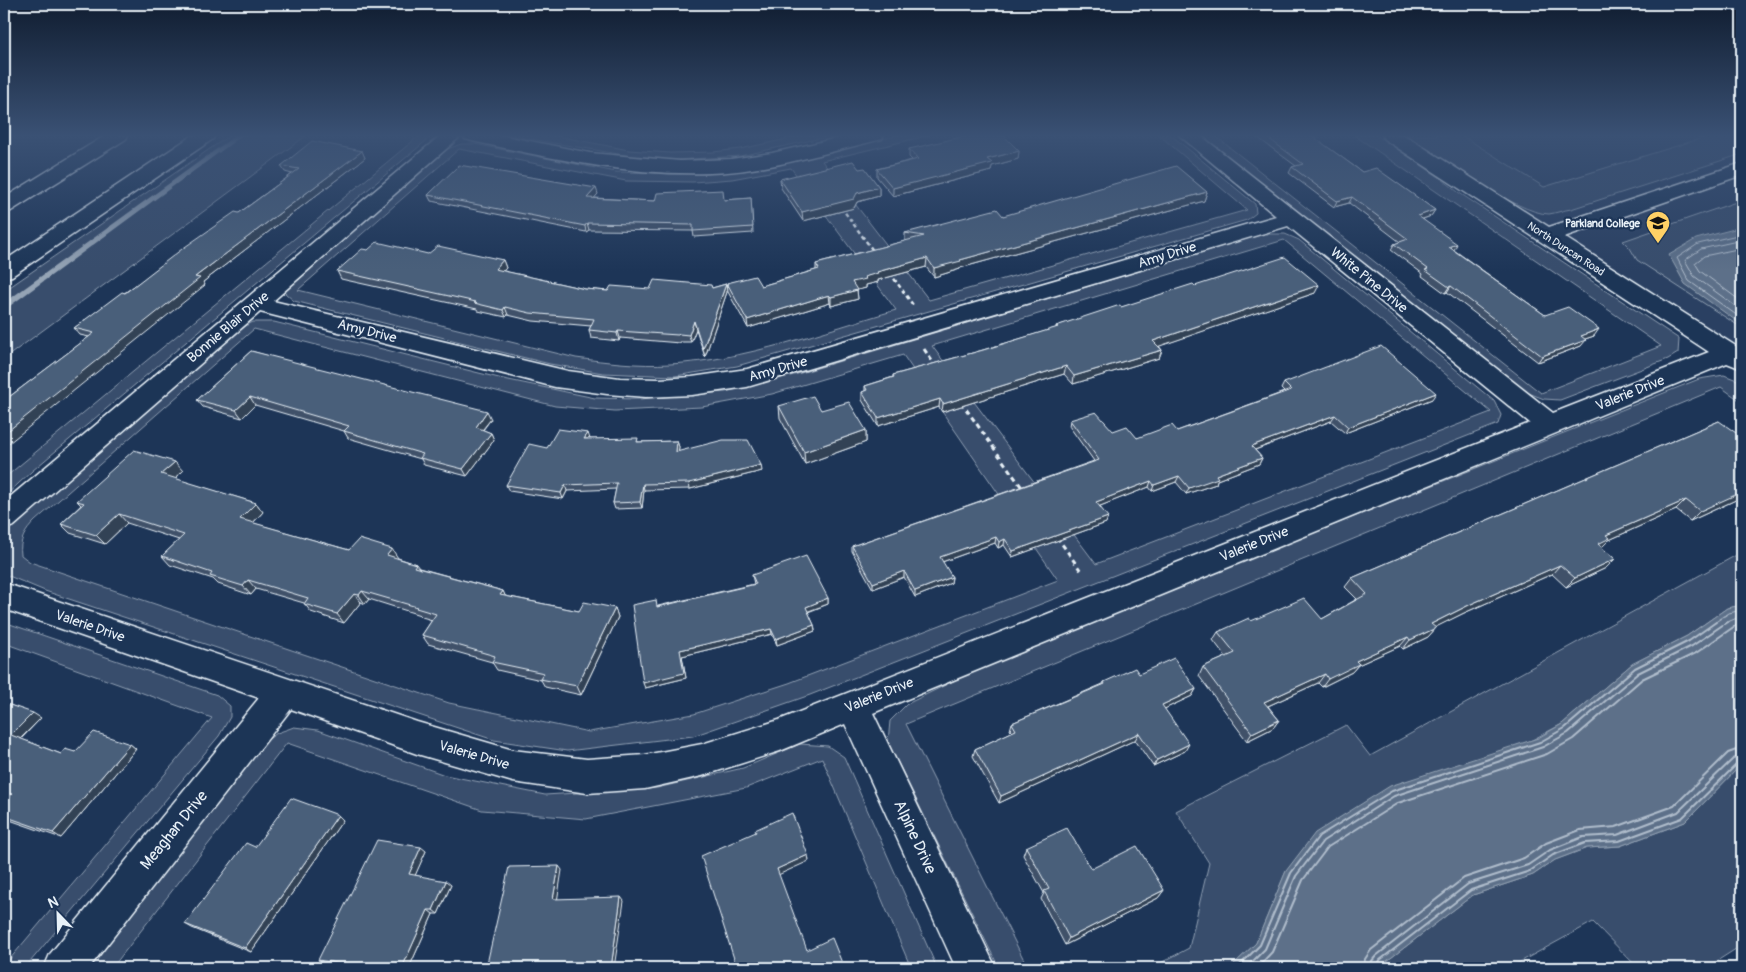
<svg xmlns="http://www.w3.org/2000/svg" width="1746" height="972" font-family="Pangolin,sans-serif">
<rect width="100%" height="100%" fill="#1d3557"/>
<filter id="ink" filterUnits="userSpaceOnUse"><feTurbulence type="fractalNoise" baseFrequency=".02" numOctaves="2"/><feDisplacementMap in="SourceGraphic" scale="10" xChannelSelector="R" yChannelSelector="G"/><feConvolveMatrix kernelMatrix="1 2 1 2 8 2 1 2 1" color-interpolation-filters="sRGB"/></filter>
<g filter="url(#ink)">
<path fill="#2a4162" d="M1406,135H1742V353Z"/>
<g fill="#374d6c" stroke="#909fb2" fill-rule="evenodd">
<path d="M230,135H307L4,359V291Z"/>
<path d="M420,135H433L32,471L4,497V479L8,475Z"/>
<path d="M507,135H552L629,150L670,153L713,152L740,149L806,135H835L740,156L675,160L642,158Z"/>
<path d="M899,135H930L822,161L929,300L1247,210L1159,135H1171L1255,204L1256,213L1247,220L737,366L675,376L603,373L550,364L294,301L285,293L291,282L445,150L461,144H474L616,172L705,174L744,171L777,164ZM459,149L626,181L693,182L732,179L791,168L896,310C823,331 747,360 670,364C639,366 607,362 576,358L298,290Z"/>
<path d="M1199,135H1214L1541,393L1661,346L1354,135H1376L1442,179L1458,192L1679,339L1678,353L1668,359L1560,400L1544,399L1526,392Z"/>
<path d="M1407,135H1461L1544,187L1712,135H1742V154L1571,209C1564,210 1556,213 1549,214C1516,214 1437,154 1407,135Z"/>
<path d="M1742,200V328L1637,260L1630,248L1623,241Z"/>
<path d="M1263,234H1285L1299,240L1494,401L1501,415L1498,424L810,695L693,736L567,751L494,740L45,591L4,574V535L9,527L233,332L253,322H274L499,378L595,398L639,399L725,392L794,375ZM1284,240L1491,412L1096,564L932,346ZM254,329L555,406L615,411L702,407L772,394L903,355L1058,580L789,683L694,714L589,732L449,703L30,562L21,555C19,540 25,531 35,521Z"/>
<path d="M1724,375L1742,382V402L1721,387L906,724L1028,968H999L888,742L890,721L907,704L998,659L1699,379Z"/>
<path d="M1742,552V605L1727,608L1687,636L1632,664L1562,724L1286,871L1256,943L1230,968H1151L1189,948L1209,863L1176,811L1346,725L1370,756Z"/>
<path d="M4,622L217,695L230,706V717L219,736L25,968H4V966L212,718L4,643Z"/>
<path d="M294,727L318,730L445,775L545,795L657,788L743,768L800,744L828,746L844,757L937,968H911L822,758L746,788L586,819L482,810L287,743L112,968H82L259,746L277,733Z"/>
<path d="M1742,764V945L1706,968H1638L1593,922L1509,968H1380L1383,964L1473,895L1533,875L1555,860L1587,848L1620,846L1685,822Z"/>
</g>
<g fill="#5d7089" stroke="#95a4b5">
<path d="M1738,228L1742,229V325L1685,284L1669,255L1696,239Z"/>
<path d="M1742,605V764L1685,822L1620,846L1587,848L1555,860L1533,875L1473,895L1383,964L1380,968H1230L1256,943L1286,871L1315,833L1390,786L1538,738L1562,724L1632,664L1687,636L1727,608Z"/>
</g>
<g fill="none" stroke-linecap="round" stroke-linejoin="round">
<g stroke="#b0bdcc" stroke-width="1">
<path d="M1742,234L1698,244L1677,258L1689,281L1742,319"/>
<path d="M1742,240L1701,249L1685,260L1694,276L1742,311"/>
<path d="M1742,248L1704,256L1695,263L1700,271L1742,302"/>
<path d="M1714,623L1729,613L1742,610"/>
<path d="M1725,623L1742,616"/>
</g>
<g stroke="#b0bdcc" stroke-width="2">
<path d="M1237,968L1260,945L1291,873L1319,836L1392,791L1540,742L1565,728L1635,668L1689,641L1716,622"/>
<path d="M1246,968L1265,949L1296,876L1323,841L1394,796L1543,747L1568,733L1638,673L1692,646L1727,622"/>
<path d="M1257,968L1272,952L1303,880L1328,847L1398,803L1547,754L1573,739L1642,679L1696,653L1735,626L1742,624"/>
<path d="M1363,968L1365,959L1371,950L1464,878L1524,858L1546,843L1580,830L1616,827L1674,806L1728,753L1742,748"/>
<path d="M1370,968L1371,962L1376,956L1468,884L1528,865L1550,850L1583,837L1617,835L1678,812L1733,759L1742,756"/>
<path d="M1377,968L1380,960L1471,890L1530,871L1553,855L1585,843L1619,841L1682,818L1737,764L1742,762"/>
</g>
<path fill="#95a4b5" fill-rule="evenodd" d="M236,135H243L7,308H4V303Z"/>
<defs>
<g id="minor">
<path d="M441,135H462L273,301L568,371L620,378L659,379L692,377L747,369L1276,216L1179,135H1200L1553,413L1709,352L1384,139L1382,135H1404L1549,227L1742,163V175L1564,237L1742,350V369L1727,363L873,713L996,968H956L845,724L780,751L702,776L645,789L587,793L513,782L417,754L291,709L89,968H44L50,954L259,698L4,609V583L417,722L513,750L587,759L645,755L702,744L779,720L1530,423L1288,226L747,387L692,395L646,397L607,394L555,387L260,312L14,526L4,529V502Z"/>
<path d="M463,135H499L590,153L680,161L731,159L772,153L851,135H884L882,139C825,153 768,171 710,173C629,176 550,158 472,141L465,139Z"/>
</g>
<g id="highway">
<path d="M106,135H128L126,139L11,211L4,213V198Z"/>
<path d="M193,135H215L213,139L12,276L4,278V261Z"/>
</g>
</defs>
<use href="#minor" stroke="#e8f1f8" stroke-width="3"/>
<use href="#highway" stroke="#e8f1f8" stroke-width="3"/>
<g stroke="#e8f1f8" stroke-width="2.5" stroke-dasharray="4 3" stroke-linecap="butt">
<path d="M841,207L874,252"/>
<path d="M890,273L913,305"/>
</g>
<g stroke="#e8f1f8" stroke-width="3" stroke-dasharray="5 4" stroke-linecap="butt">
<path d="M924,349L936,367"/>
<path d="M961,402L1023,489"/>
<path d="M1057,537L1081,571"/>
</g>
<use href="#minor" fill="#1d3557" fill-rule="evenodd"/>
<use href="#highway" fill="#1d3557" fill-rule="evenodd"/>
</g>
<g fill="#3f5169" stroke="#e8f1f8">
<path d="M1254,135H1311L1362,172L1435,210L1431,216L1423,219L1454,250L1545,315L1594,336L1585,339L1581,346L1538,362L1447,292L1445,293L1422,276L1423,274L1391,250L1394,244L1400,242L1349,203L1334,207L1289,173L1292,167L1296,166Z"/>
<path d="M909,149L1019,151L1018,159L992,166L991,171L893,196L877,177V169L912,160L909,157Z"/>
<path d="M362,151L365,158L203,282L205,285L9,397L89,337L80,335L74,328L239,213L292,174L285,172L281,166Z"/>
<path d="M859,169L879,187V196L857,202L854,208L803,221L781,188L780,179Z"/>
<path d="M1207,192L1204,201L960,268V269L934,277L926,267L878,280V282L866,285V288L857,290L858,299L831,306L830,303L748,328L728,292L727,283L761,286L816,270V264L905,241V233L1003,216Z"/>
<path d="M598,194L594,198L655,201L724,200L751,198L753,233L694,237L693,231L589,230L586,232L431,201L428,195Z"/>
<path d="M368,250L503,260L506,268L503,271L585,289L608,291L712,288L726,284L727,292L705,357L696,329L691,342H680V343L620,338L619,341L591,338L589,330L591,326L533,321L508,315L506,317L478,311L477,309L341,279L337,271Z"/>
<path d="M1195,286L1315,293L1159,346L1162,350L1159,358L1073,384L1064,374L942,412L939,407L878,426L862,400V392L865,391V386L893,377V375L983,350L1056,328V326Z"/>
<path d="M251,351L491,419L483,430L491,433L494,440L467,476L424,465L421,459L348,438L344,431L255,405L242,418L203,407L197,400Z"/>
<path d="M1284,383L1432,399L1345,433L1331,421L1255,450L1262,458L1259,464L1217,480L1216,484L1186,494L1176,482L1152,491L1149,487L1100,506L1106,523L1012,557L1004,545L998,548L995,543L942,562L952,577L951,583L915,597L904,577L873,589L852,551V546L1094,461L1069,426L1070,420L1137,438L1177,431L1284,392L1281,389Z"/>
<path d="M779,406L821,410L866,430V442L805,464L780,418Z"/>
<path d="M1719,421L1740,498L1690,521L1676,510L1609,540L1601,547L1615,559L1606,568L1566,587L1552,574L1464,613L1435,627L1436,628L1428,637L1403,649L1400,646L1358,665L1352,672L1322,687L1318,683L1268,706L1279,720L1273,728L1247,741L1199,676L1203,667L1226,657L1213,640L1218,632L1251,621L1322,619L1357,599L1345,587L1352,578Z"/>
<path d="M590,439L640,442L677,441L679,447L678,451L762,471L690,489L644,490L642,508L615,509L613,503L616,489L567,491L563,499L509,491L506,485L547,448Z"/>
<path d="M183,471L175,479L256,503L263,512L253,523L349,550L398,558L416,564L419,568L503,591L505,596L579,611L615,608L618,617L581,695L545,687L541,680L497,670L492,662L428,644L422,635L432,620L422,617L420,615L369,599L365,604L361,602L344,623L311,612L304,603L256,589L251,595L218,584L213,579L170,565L162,556L179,540L127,523L105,544L70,533L61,524L81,505L77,501Z"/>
<path d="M752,575L828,598V604L808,612L814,625L815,631L777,645L772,634L682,656L686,678L645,688L658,606L754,584Z"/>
<path d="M1139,674L1196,689L1192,696L1164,709L1185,751L1153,766L1135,740L999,803L973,756L975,749L1012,732L1010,730L1012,723L1103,684L1104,682Z"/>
<path d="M4,697L8,700L5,703L41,718L21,739L61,754L130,744L136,749L61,838L4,818V803L11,795L4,793Z"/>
<path d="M338,815L343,820L251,952L192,928L185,924L255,847Z"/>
<path d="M1026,847L1091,869L1164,890L1158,898L1065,945L1041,899L1044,893L1023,855Z"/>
<path d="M426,851L415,875L451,885L438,914H433L409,968H354L324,963L318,960Z"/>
</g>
<g fill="#334255" stroke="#e8f1f8">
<path d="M362,151L365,158L203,282L205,285L4,447V434L195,277Z"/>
<path d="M1019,151L1018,159L992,166L991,171L893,196V188L987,159Z"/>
<path d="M879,187V196L857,202L854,208L803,221L802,212L857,193Z"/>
<path d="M596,188L598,194L589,204L587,198Z"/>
<path d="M1207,192L1204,201L960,268V269L934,277V268L960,260Z"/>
<path d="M1352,197L1349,203L1334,207L1337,201Z"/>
<path d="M1435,210L1431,216L1414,222L1418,216Z"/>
<path d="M587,223L589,230L586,232L585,226Z"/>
<path d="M1457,244L1454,250L1449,247Z"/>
<path d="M927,258L926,267L878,280V282L866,285V288L853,291L852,282L877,272Z"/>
<path d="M503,260L506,268L498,277L495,269Z"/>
<path d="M726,284L727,292L705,357L703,349Z"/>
<path d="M1319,285L1315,293L1151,349L1153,341Z"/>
<path d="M1451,286L1447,292L1445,293L1449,287Z"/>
<path d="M857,290L858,299L831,306V297Z"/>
<path d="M829,295L830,303L748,328L747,320Z"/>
<path d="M505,307L508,315L506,317L503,310Z"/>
<path d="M694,321L696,329L691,342L689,335Z"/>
<path d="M1599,329L1594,336L1576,342L1581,336Z"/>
<path d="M618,331L620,338L619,341L617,333Z"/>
<path d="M1586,340L1581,346L1538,362L1542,356Z"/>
<path d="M1162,350L1159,358L1073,384L1074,376Z"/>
<path d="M1066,366L1064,374L942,412L943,404Z"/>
<path d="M1436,393L1432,399L1345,433L1348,427Z"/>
<path d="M250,397L255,405L242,418L236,410Z"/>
<path d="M940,399L939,407L878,426V418Z"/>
<path d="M487,411L491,419L479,434L476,427Z"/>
<path d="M1335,415L1331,421L1252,451V447L1254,445Z"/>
<path d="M866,430V442L805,464L804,452Z"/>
<path d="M491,433L494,440L467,476L463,469Z"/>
<path d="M588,433L590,439H584Z"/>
<path d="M677,441L679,447L677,458L676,452Z"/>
<path d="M1262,458L1259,464L1217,480L1216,484L1186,494L1189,488L1216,475Z"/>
<path d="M175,462L183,471L169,484L161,474Z"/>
<path d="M761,465L762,471L690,489L689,483Z"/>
<path d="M1179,476L1176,482L1152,491L1154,485Z"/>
<path d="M1151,481L1149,487L1095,508L1096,502Z"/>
<path d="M643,484L644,490L642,508L640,502Z"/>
<path d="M565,485L567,491L563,499L561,493Z"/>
<path d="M1742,490V496L1740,498L1690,521L1700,511Z"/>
<path d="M1686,500L1676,510L1609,540L1601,548L1589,554L1606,535Z"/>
<path d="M256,503L263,512L248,528L240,519Z"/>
<path d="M119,514L127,523L105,544L96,535Z"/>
<path d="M1108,517L1106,523L1012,557L1013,551Z"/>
<path d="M996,537L995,543L939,563L940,557Z"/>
<path d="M1005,539L1004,545L998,548L999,542Z"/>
<path d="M392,549L398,558L393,564L387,555Z"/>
<path d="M1615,559L1606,568L1566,587L1575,578Z"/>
<path d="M1560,565L1552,574L1464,613L1424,633L1431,624L1471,604Z"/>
<path d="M904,571V577L873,589V583Z"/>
<path d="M952,577L951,583L915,597V591Z"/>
<path d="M248,580L256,589L251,595L243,586Z"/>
<path d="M362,591L369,599L365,604L359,595Z"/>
<path d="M503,591L507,600L500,595Z"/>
<path d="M354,594L361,602L344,623L337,614Z"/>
<path d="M828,598V604L806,612V607Z"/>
<path d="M615,608L618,617L581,695L577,686Z"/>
<path d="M814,625L815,631L777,645L776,639Z"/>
<path d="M1436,628L1428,637L1403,649L1410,640Z"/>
<path d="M771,629L772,634L682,656L686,678L645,688L643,683L680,650Z"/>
<path d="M1408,637L1400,646L1358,665L1352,672L1322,687L1328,679L1356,661Z"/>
<path d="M1325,674L1318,683L1259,710L1264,702Z"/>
<path d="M1196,689L1192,696L1158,712L1162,705Z"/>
<path d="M4,697L8,700L4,704Z"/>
<path d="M33,713L41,718L19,740L11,735Z"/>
<path d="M1279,720L1273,728L1247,741L1252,733Z"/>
<path d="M1139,733L1135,740L999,803L1001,796Z"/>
<path d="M130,744L136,749L61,838L53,833Z"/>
<path d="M1189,744L1185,751L1153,766L1157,760Z"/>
<path d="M338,815L343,820L251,952L245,948Z"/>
<path d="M421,847L426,851L414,878L409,874Z"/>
<path d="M808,855L809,861L778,875L777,869Z"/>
<path d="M559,866L562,870L557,902L553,899Z"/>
<path d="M446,881L451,885L438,914L433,910Z"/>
<path d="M1164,890L1158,898L1065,945L1069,938Z"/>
<path d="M621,897L624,901L614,968H611Z"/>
<path d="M428,910L433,914L409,968H402Z"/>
</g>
<g fill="#495e7a" stroke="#e8f1f8">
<path d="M970,135H1003L1019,151L987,159L992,163L893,188L877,169L918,159L909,149Z"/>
<path d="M1264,135H1311L1362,172L1376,168L1435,210L1418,216L1457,244L1449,247L1545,315L1568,307L1599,329L1581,336L1586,340L1542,356L1451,286L1449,287L1425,270L1428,269L1394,244L1408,239L1352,197L1337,201L1292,167L1303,164Z"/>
<path d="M312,141L362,151L195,277L200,278L4,434V395L9,397L94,333L74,328L122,292L125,293L182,249L235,212L239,213L299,169L281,166Z"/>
<path d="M853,161L859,169L865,168L879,187L857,193L854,199L802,212L780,179Z"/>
<path d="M459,165L596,188L587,198L655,201L657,193L723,190L724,200L751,198L753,227L693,231V225L587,223L585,226L428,195Z"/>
<path d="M1176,166L1207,192L960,260L961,261L934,268L927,258L877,272L878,273L864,277L866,279L852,282L857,290L831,297L829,295L747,320L727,283L755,276L761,286L819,269L816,264L924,236L905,233L997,209L1003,216Z"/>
<path d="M377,242L428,254L438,246L503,260L495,269L585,289L608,291L611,286L650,289L654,280L711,285L712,288L726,284L703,349L694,321L689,335L679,334L678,335L618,331L617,333L589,330L594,319L530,313L505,307L503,310L474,303L476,302L337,271L362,249L368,250Z"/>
<path d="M1285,257L1319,285L1153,341L1162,350L1074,376L1066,366L943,404L940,399L878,418L862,392L867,390L865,386L894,377L893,375L983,350L1058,327L1056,326L1120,305L1121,307L1193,284L1195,286Z"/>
<path d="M1381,346L1436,393L1348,427L1335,415L1254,445L1252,447L1262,458L1216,475L1218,478L1189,488L1179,476L1154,485L1151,481L1096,502L1108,517L1013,551L1005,539L999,542L996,537L940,557L952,577L915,591L904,571L873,583L852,546L1099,460L1070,420L1096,412L1113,431L1127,426L1137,438L1172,425L1177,431L1291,390L1284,383Z"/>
<path d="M251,351L487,411L476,427L491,433L463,469L420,458L423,454L344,431L349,426L250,397L236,410L197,400Z"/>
<path d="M813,396L821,410L849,402L866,430L804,452L779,406Z"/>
<path d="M1719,421L1739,435L1742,433V492L1700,511L1686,500L1606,535L1610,538L1598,544L1615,559L1575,578L1560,565L1471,604L1431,624L1436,628L1410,640L1408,637L1356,661L1359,664L1328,679L1325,674L1264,702L1279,720L1252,733L1203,667L1235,653L1218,632L1249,618L1251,621L1304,598L1322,619L1367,594L1352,578Z"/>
<path d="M558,429L588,433L584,439L638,438L637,442L677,441L676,452L723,440H748L761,465L689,483L643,484L640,502L613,503L617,483L565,485L561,493L506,485L529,444L547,448Z"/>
<path d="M134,450L175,462L161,474L256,503L240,519L349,550L359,539L392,549L387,555L416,564L414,567L503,591L500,595L579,611L584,602L615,608L577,686L540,679L544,673L492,662L495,656L422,635L436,614L416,608L417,607L362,591L359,595L354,594L337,614L304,604L308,598L248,580L243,586L210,576L212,573L162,556L184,535L119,514L96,535L61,524L84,503L77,501Z"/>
<path d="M806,556L828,598L806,607L814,625L776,639L771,629L680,650L684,673L643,683L632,605L656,600L657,607L756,584L752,575Z"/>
<path d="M1174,658L1196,689L1162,705L1189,744L1157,760L1139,733L1001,796L975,749L1016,730L1012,723L1105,684L1104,682L1135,668L1139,674Z"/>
<path d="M4,703L33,713L11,735L61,754L65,749L75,752L94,732L130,744L53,833L4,816V803L12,794L4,791Z"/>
<path d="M291,798L338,815L245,948L185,924L246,843L255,847Z"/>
<path d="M792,813L808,855L777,869L807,950L832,938L844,968H737L701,856L756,832L755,830Z"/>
<path d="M1067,828L1091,869L1137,846L1164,890L1069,938L1044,891L1049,889L1026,847Z"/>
<path d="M377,840L421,847L409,874L446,881L433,910H428L402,968H368L318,960Z"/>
<path d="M559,866L553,899L621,897L611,968H486L509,867Z"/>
</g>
</g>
<linearGradient id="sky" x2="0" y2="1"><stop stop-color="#101d30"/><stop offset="0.5" stop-color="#3a5174"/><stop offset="1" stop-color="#3a5174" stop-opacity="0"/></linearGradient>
<rect width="1746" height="271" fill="url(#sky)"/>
<defs>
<symbol id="university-pin" viewBox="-11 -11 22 30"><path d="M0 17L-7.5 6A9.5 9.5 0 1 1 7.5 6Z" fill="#ffd166" stroke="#1d3557"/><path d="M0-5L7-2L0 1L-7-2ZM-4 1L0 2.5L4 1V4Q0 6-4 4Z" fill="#111"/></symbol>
</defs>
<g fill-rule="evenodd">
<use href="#university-pin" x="1644" y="209" width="28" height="38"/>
</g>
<g text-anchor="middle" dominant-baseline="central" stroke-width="4.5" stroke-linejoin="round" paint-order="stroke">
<g font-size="11" font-weight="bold" fill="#e8f1f8" stroke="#1d3557" text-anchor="end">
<text x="1640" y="223">Parkland College</text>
</g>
<g font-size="11" fill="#e8f1f8" stroke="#1d3557">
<text transform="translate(1566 249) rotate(33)">North Duncan Road</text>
</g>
<g font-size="14" fill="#e8f1f8" stroke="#1d3557">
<text transform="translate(1167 255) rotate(-17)">Amy Drive</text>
<text transform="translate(1369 280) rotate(39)">White Pine Drive</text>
<text transform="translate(228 327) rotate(-40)">Bonnie Blair Drive</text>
<text transform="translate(367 331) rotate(14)">Amy Drive</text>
<text transform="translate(778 369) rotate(-16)">Amy Drive</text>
<text transform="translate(1630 393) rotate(-22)">Valerie Drive</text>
<text transform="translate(1254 544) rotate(-22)">Valerie Drive</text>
<text transform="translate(90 626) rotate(19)">Valerie Drive</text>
<text transform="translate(879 695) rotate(-22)">Valerie Drive</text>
<text transform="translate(474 755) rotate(16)">Valerie Drive</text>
</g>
<g font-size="16" fill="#e8f1f8" stroke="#1d3557">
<text transform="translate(174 830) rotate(-51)">Meaghan Drive</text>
<text transform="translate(915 837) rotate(65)">Alpine Drive</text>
</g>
</g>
<rect width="1746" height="972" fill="none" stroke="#1d3557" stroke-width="20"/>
<rect x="10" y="10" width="1726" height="952" fill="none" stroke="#e8f1f8" stroke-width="2" filter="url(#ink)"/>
<g transform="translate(58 914) rotate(337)" stroke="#1d3557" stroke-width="4" paint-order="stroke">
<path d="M0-4L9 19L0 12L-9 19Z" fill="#e8f1f8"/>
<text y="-8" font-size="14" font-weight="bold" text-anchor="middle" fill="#e8f1f8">N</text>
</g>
</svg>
